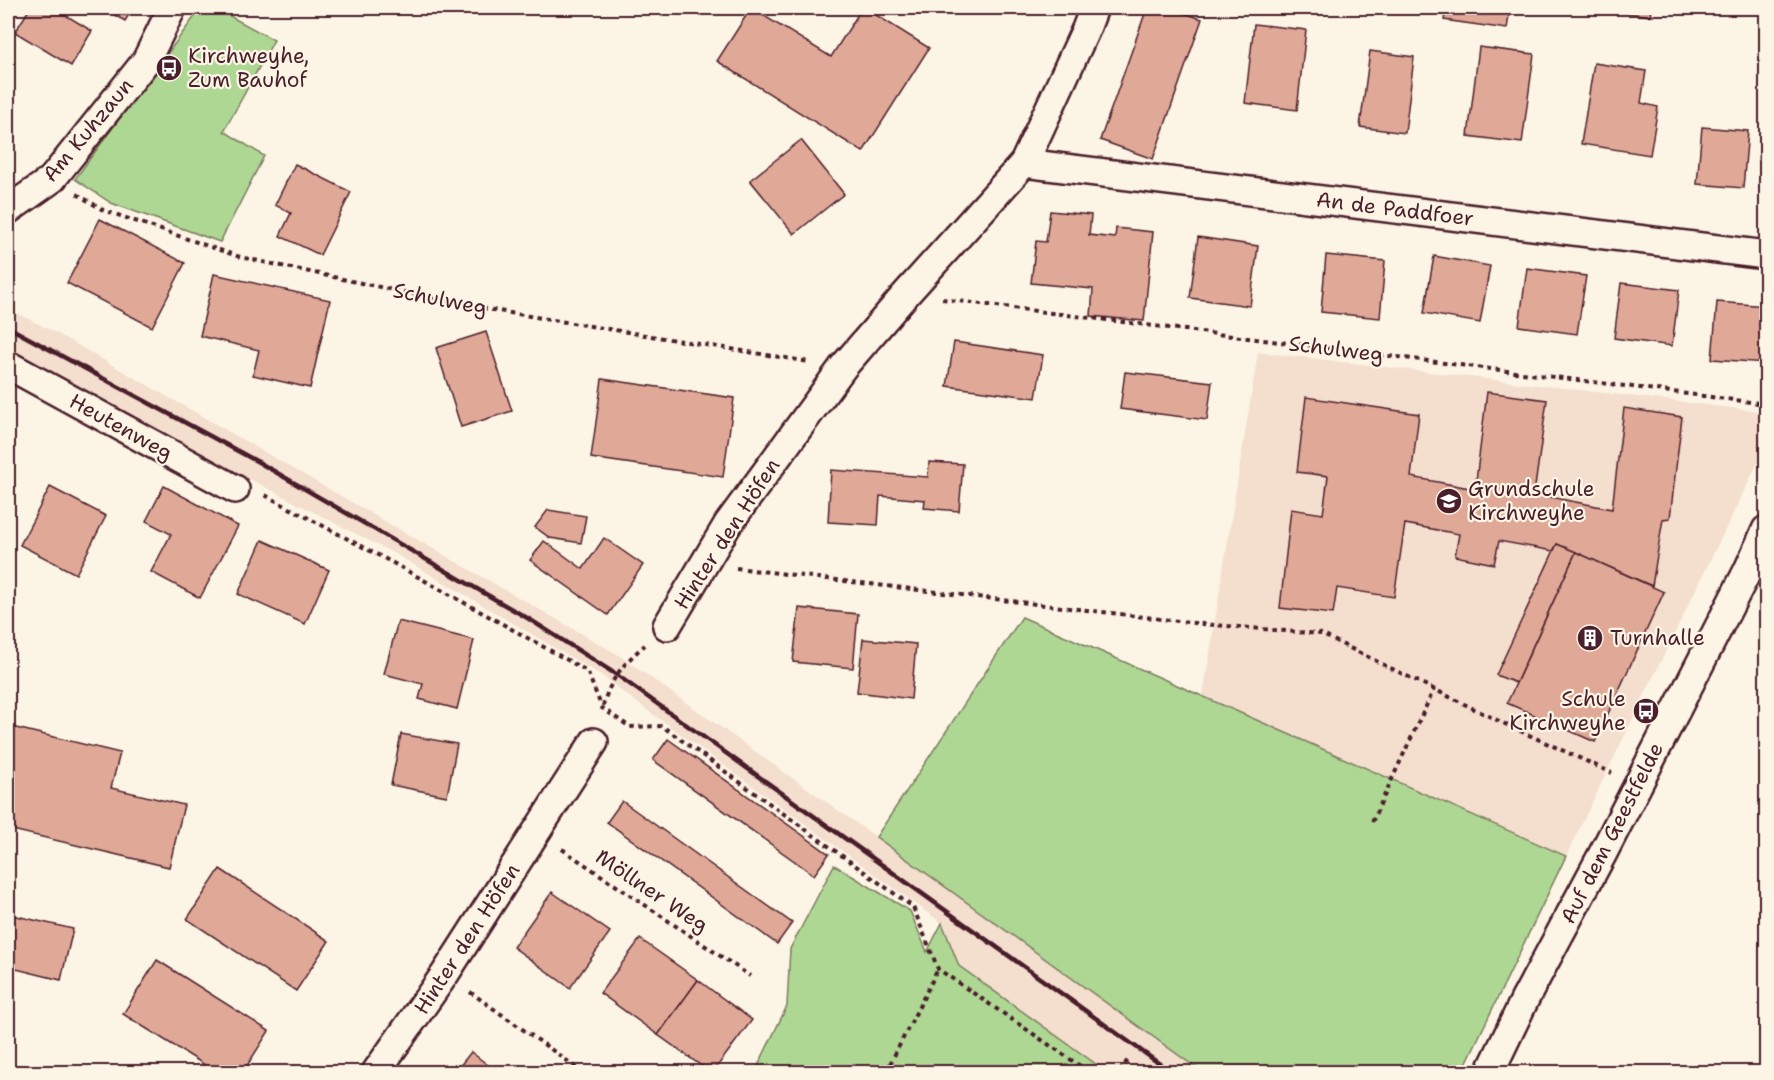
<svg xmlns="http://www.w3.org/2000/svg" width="1774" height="1080" font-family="'Shantell Sans',sans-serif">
<rect width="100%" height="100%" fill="#fcf5e5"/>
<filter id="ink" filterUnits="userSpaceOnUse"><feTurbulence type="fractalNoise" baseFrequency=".0167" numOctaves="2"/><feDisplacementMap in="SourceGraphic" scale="12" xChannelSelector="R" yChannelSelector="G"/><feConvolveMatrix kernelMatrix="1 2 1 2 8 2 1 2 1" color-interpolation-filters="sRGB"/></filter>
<g filter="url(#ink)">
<g fill="#f4dece">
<path d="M8,309L51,330L617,654L876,837L1203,1072H1107L959,966L942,923L628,696L601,675L397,555L197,452L8,348Z"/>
<path d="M1258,352L1766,412V446L1566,856L1203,696Z"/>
</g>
<g fill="#aed794" stroke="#7c7b60" stroke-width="1.5">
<path d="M201,8H215L274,40L224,131L264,156L220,242L111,203L75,179Z"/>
<path d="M1022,617L1566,856L1462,1072H1202L876,837Z"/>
<path d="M834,865L910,911L927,952L942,923L959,966L1107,1072H755L787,1006L790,949Z"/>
</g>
<g fill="#e0a897" stroke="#4a1f2b" stroke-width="1.5">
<path d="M30,8H54L92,31L71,66L15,32Z"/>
<path d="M102,8H133L125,21Z"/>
<path d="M751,8L831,57L862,8H865L929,48L863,152L717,61Z"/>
<path d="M1147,8H1169L1202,19L1153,159L1100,140Z"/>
<path d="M1446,8H1510L1507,29L1444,20Z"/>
<path d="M1593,8H1651L1650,16L1593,9Z"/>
<path d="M1254,24L1306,30L1297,110L1245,103Z"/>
<path d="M1479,47L1534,54L1522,143L1468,136Z"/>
<path d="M1370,51L1414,57L1405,133L1360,127Z"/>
<path d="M1594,63L1646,71L1641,103L1658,107L1650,155L1581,144Z"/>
<path d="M1702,127L1748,131L1743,188L1697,184Z"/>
<path d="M801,140L844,194L794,234L750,180Z"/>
<path d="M295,164L351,192L320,255L280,236L291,213L275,205Z"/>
<path d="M1050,211L1091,215L1089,235L1115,238L1116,228L1153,232L1144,321L1091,316L1093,289L1031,283L1036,241L1046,242Z"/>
<path d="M100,219L185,263L152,327L67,283Z"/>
<path d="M1198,237L1258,246L1250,306L1190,298Z"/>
<path d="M1326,255L1385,261L1380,318L1321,312Z"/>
<path d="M1434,256L1490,266L1480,323L1424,313Z"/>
<path d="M1527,268L1586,276L1577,334L1519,326Z"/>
<path d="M214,274L330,300L310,388L253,375L259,350L200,336Z"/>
<path d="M1621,283L1679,290L1672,346L1614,338Z"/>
<path d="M1717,302L1766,306V363L1712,359Z"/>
<path d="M486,332L512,411L461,427L436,348Z"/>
<path d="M954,342L1043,355L1036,398L947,386Z"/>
<path d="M1125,372L1212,382L1207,420L1120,409Z"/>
<path d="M602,379L734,398L723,477L591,458Z"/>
<path d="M1487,392L1547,400L1534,494L1612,509L1624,408L1682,417L1670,518L1663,519L1652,586L1557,544L1553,551L1499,541L1494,564L1455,556L1459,534L1405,524L1394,597L1337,588L1333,614L1280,608L1291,509L1323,514L1328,476L1297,472L1306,397L1419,414L1411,477L1475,489Z"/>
<path d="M929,462L963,464L959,511L924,508L925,500L880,496L878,525L828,522L831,470L928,477Z"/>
<path d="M164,486L238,526L200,598L151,572L171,534L146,521Z"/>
<path d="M50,487L106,516L76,574L20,545Z"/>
<path d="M548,510L586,516L581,543L550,538L535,527Z"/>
<path d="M604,538L643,565L608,615L530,560L544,541L583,569Z"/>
<path d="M262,540L329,570L305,624L238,594Z"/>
<path d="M1557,544L1576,552L1516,683L1496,675Z"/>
<path d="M1576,552L1664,592L1595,742L1507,703Z"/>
<path d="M799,608L858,614L853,668L793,662Z"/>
<path d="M398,621L474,640L457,709L419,699L423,684L384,674Z"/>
<path d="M863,639L916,644L911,699L857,692Z"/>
<path d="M8,726L120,753L111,788L184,805L169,867L8,829Z"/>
<path d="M401,734L457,744L447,796L391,785Z"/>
<path d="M668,739L829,854L814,875L653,760Z"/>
<path d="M622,801L792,923L777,944L607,822Z"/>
<path d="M220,869L329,941L296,991L187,919Z"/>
<path d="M552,892L610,932L570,988L513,947Z"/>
<path d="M8,914L73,929L61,980L8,967Z"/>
<path d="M640,939L698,980L658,1035L600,993Z"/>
<path d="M157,960L269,1031L243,1072H216L123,1014Z"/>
<path d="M698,980L752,1020L713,1072H710L658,1035Z"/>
<path d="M471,1052L497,1072H455Z"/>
</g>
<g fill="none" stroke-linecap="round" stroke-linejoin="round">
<defs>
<g id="minor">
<path d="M1024,163L1766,255"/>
<path d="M8,210L52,179L146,61L172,8"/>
<path d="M8,365L235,489"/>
<path d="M667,626L728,524L843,367L906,294L1024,163L1086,29L1094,8"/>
<path d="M376,1072L445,974L594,742"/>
<path d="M1490,1072L1525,999L1602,855L1747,572L1766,530"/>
</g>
</defs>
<use href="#minor" stroke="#4a1f2b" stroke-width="32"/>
<g stroke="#4a1f2b" stroke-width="4" stroke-dasharray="4.5 4.5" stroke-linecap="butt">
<path d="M77,194L103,210L240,257L468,306L810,362"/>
<path d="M942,299L1766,404"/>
<path d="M265,495L393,563L587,671L602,708L630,727L662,726L913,907L938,969L1089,1072"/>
<path d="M736,568L1203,624L1321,634L1505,724L1612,773"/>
<path d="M603,706C610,679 624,663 645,645"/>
<path d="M1372,822L1434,689"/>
<path d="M562,849L750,976"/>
<path d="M470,992L583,1072"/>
<path d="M886,1072L938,969"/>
<path d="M1120,1072L1129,1058"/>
</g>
<use href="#minor" stroke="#fcf5e5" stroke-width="27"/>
<path stroke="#4a1f2b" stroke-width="4.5" d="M8,327L260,463L529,619L617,675L1171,1072"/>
</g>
</g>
<defs>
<symbol id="bus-disc" viewBox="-11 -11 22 22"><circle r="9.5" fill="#4a1f2b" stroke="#fcf5e5"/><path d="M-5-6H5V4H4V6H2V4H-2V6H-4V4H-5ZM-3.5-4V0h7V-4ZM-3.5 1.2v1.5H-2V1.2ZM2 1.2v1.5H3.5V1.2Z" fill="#fff"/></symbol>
<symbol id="school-disc" viewBox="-11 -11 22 22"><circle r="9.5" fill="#4a1f2b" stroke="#fcf5e5"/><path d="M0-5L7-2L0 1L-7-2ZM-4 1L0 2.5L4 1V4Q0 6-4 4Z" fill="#fff"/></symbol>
<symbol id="building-disc" viewBox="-11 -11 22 22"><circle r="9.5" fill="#4a1f2b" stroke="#fcf5e5"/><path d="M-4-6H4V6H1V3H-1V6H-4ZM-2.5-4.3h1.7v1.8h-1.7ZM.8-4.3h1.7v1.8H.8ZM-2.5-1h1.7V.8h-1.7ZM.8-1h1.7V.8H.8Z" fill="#fff"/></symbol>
</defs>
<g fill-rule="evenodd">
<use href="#bus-disc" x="154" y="53" width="30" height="30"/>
<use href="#school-disc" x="1434" y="486" width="30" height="30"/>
<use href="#building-disc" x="1575" y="623" width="30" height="30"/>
<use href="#bus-disc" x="1631" y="696" width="30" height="30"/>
</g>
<g text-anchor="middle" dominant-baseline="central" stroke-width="4.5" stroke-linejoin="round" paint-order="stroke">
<g font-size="21" fill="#4a1f2b" stroke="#fcf5e5" text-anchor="start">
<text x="188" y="56">Kirchweyhe,<tspan x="188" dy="24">Zum Bauhof</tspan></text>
<text x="1468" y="489">Grundschule<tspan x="1468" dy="24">Kirchweyhe</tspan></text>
<text x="1610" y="638">Turnhalle</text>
<text x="1626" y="699" text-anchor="end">Schule<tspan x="1626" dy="24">Kirchweyhe</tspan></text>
</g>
<g font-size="21" fill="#4a1f2b" stroke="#fcf5e5">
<text transform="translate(88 130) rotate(-50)">Am Kuhzaun</text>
<text transform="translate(1395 209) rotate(7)">An de Paddfoer</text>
<text transform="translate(440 299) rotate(11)">Schulweg</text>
<text transform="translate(1336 349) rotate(7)">Schulweg</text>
<text transform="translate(121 427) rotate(29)">Heutenweg</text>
<text transform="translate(727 534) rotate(-57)">Hinter den Höfen</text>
<text transform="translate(1612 833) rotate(-63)">Auf dem Geestfelde</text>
<text transform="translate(652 891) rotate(34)">Möllner Weg</text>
<text transform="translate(467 939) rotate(-57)">Hinter den Höfen</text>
</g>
</g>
<rect width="1774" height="1080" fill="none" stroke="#fcf5e5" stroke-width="30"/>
<rect x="15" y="15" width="1744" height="1050" fill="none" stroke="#4a1f2b" stroke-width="2" filter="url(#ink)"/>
</svg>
